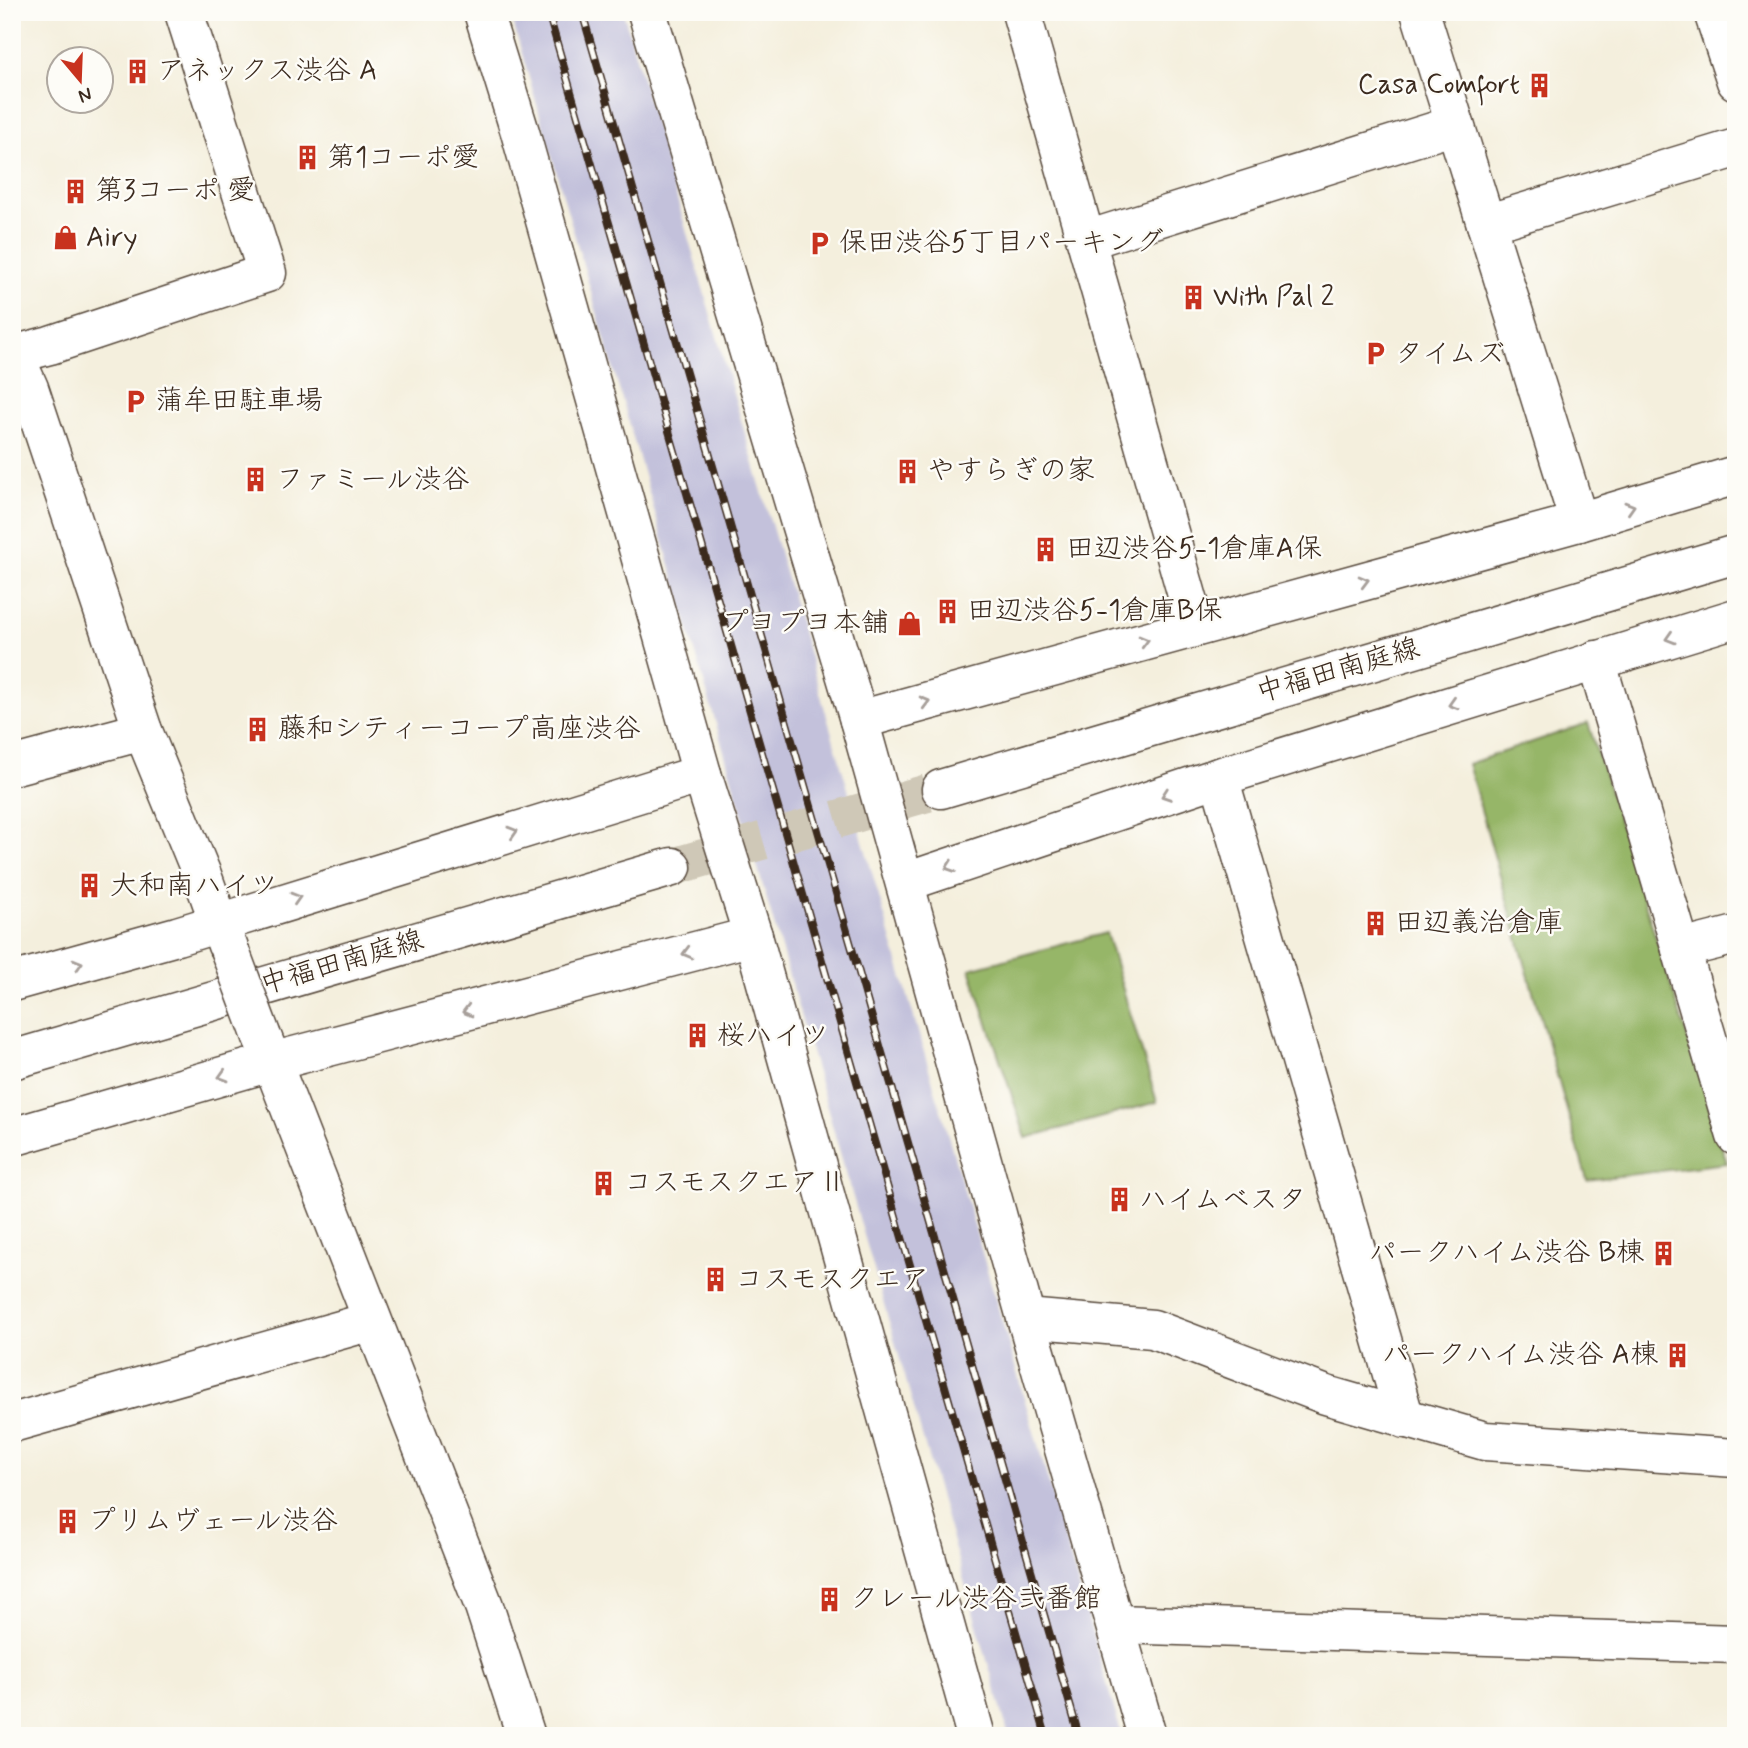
<svg xmlns="http://www.w3.org/2000/svg" width="1748" height="1748" font-family="Mynerve,'Klee One',sans-serif">
<rect width="100%" height="100%" fill="#fdfcf7"/>
<filter id="ink" filterUnits="userSpaceOnUse"><feTurbulence type="fractalNoise" baseFrequency=".0143" numOctaves="2"/><feDisplacementMap in="SourceGraphic" scale="14" xChannelSelector="R" yChannelSelector="G"/><feConvolveMatrix kernelMatrix="1 2 1 2 8 2 1 2 1" color-interpolation-filters="sRGB"/></filter>
<filter id="wash" filterUnits="userSpaceOnUse"><feTurbulence type="fractalNoise" baseFrequency=".00686" numOctaves="4" result="noise"/><feDisplacementMap in="SourceGraphic" scale="28" xChannelSelector="R" yChannelSelector="G"/><feGaussianBlur stdDeviation="1.57" result="paint"/><feColorMatrix in="noise" values="0 0 0 0 0 0 0 0 0 0 0 0 0 0 0 0 0 1.4 0 .05"/><feComposite in="paint" operator="in"/></filter>
<g filter="url(#wash)">
<rect width="100%" height="100%" fill="#f4efdd"/>
<path fill="#c3c1db" d="M510,12H623L1122,1736H1009Z"/>
<g fill="#96b668" stroke="#687043" stroke-width="2">
<path d="M1588,723L1727,1163L1587,1180L1468,764Z"/>
<path d="M1106,933L1157,1102L1026,1138L970,969Z"/>
</g>
</g>
<g filter="url(#ink)">
<g fill="none" stroke-linecap="round" stroke-linejoin="round">
<path stroke="#cfc8b7" stroke-width="38" stroke-dasharray="38 19" stroke-linecap="butt" d="M672,867L941,789"/>
<defs>
<g id="minor">
<path d="M483,12L520,132L702,774L753,936L976,1736"/>
<path d="M647,12L859,720L1026,1318L1147,1736"/>
<path d="M1021,12L1196,627"/>
<path d="M1420,12L1579,522"/>
<path d="M1713,12L1736,81"/>
<path d="M1486,224L1736,148"/>
<path d="M1087,240L1455,125"/>
<path d="M12,350L29,388L143,731L202,875L227,945"/>
<path d="M12,355L50,345L267,273L184,12"/>
<path d="M1596,660L1736,1136"/>
<path d="M859,720L1579,522L1736,475"/>
<path d="M12,766L143,731"/>
<path d="M1219,777L1405,1419"/>
<path d="M941,789L1736,554"/>
<path d="M906,882L1219,777L1736,618"/>
<path d="M1681,949L1736,935"/>
<path d="M12,982L177,936L702,774"/>
<path d="M263,1039L484,1606L526,1736"/>
<path d="M12,1060L672,867"/>
<path d="M12,1137L271,1062L753,936"/>
<path d="M1026,1318L1153,1329L1326,1395L1485,1441L1736,1458"/>
<path d="M12,1423L372,1321"/>
<path d="M1116,1624L1736,1644"/>
</g>
</defs>
<use href="#minor" stroke="#57483b" stroke-width="41"/>
<use href="#minor" stroke="#fff" stroke-width="38"/>
<defs>
<g id="rail">
<path d="M548,12L1046,1736"/>
<path d="M582,12L1079,1736"/>
</g>
</defs>
<use href="#rail" stroke="#3b2a1e" stroke-width="8"/>
<use href="#rail" stroke="#fdfcf7" stroke-width="5" stroke-dasharray="16" stroke-linecap="butt"/>
<defs>
<path id="minor-bridge" d="M228,946L262,1037"/>
</defs>
<use href="#minor-bridge" stroke="#57483b" stroke-width="41" stroke-linecap="butt"/>
<use href="#minor-bridge" stroke="#fff" stroke-width="38"/>
</g>
<defs><path id="oneway-chevron" d="M-2-3.5L2.5 0L-2 3.5" fill="none" stroke-width="1.6" stroke-linecap="round" stroke-linejoin="round" transform="scale(1.75)"/></defs>
<g stroke="#a79f9a">
<use href="#oneway-chevron" transform="translate(1630 507) rotate(-17)"/>
<use href="#oneway-chevron" transform="translate(1364 581) rotate(-15)"/>
<use href="#oneway-chevron" transform="translate(1670 638) rotate(163)"/>
<use href="#oneway-chevron" transform="translate(1144 641) rotate(-15)"/>
<use href="#oneway-chevron" transform="translate(925 702) rotate(-15)"/>
<use href="#oneway-chevron" transform="translate(1453 704) rotate(163)"/>
<use href="#oneway-chevron" transform="translate(1166 795) rotate(161)"/>
<use href="#oneway-chevron" transform="translate(513 832) rotate(-17)"/>
<use href="#oneway-chevron" transform="translate(950 867) rotate(161)"/>
<use href="#oneway-chevron" transform="translate(296 898) rotate(-17)"/>
<use href="#oneway-chevron" transform="translate(687 953) rotate(165)"/>
<use href="#oneway-chevron" transform="translate(78 964) rotate(-16)"/>
<use href="#oneway-chevron" transform="translate(467 1011) rotate(165)"/>
<use href="#oneway-chevron" transform="translate(223 1076) rotate(164)"/>
</g>
</g>
<defs>
<symbol id="building-bare" viewBox="-9 -9 18 18"><path d="M-4-6H4V6H1V3H-1V6H-4ZM-2.5-4.3h1.7v1.8h-1.7ZM.8-4.3h1.7v1.8H.8ZM-2.5-1h1.7V.8h-1.7ZM.8-1h1.7V.8H.8Z" fill="#c8321e" stroke="#fdfcf7" stroke-width="2.5" paint-order="stroke"/></symbol>
<symbol id="shop-bare" viewBox="-9 -9 18 18"><path d="M-5-2.5h2.3a2.7 3.5 0 0 1 5.4 0H5L5.5 6h-11ZM-1.5-2.5h3a1.5 2.3 0 0 0-3 0Z" fill="#c8321e" stroke="#fdfcf7" stroke-width="2.5" paint-order="stroke"/></symbol>
<symbol id="parking-bare" viewBox="-9 -9 18 18"><path d="M-3.5-5.5H1a3.5 3.5 0 0 1 0 7H-1V5.5H-3.5ZM-1-3.4V-.6H.8a1.4 1.4 0 0 0 0-2.8Z" fill="#c8321e" stroke="#fdfcf7" stroke-width="2.5" paint-order="stroke"/></symbol>
</defs>
<g fill-rule="evenodd">
<use href="#building-bare" x="120" y="54" width="35" height="35"/>
<use href="#building-bare" x="1522" y="68" width="35" height="35"/>
<use href="#building-bare" x="290" y="140" width="35" height="35"/>
<use href="#building-bare" x="58" y="174" width="35" height="35"/>
<use href="#shop-bare" x="48" y="220" width="35" height="35"/>
<use href="#parking-bare" x="802" y="226" width="35" height="35"/>
<use href="#building-bare" x="1176" y="280" width="35" height="35"/>
<use href="#parking-bare" x="1358" y="336" width="35" height="35"/>
<use href="#parking-bare" x="118" y="384" width="35" height="35"/>
<use href="#building-bare" x="890" y="454" width="35" height="35"/>
<use href="#building-bare" x="238" y="462" width="35" height="35"/>
<use href="#building-bare" x="1028" y="532" width="35" height="35"/>
<use href="#building-bare" x="930" y="594" width="35" height="35"/>
<use href="#shop-bare" x="892" y="606" width="35" height="35"/>
<use href="#building-bare" x="240" y="712" width="35" height="35"/>
<use href="#building-bare" x="72" y="868" width="35" height="35"/>
<use href="#building-bare" x="1358" y="906" width="35" height="35"/>
<use href="#building-bare" x="680" y="1018" width="35" height="35"/>
<use href="#building-bare" x="586" y="1166" width="35" height="35"/>
<use href="#building-bare" x="1102" y="1182" width="35" height="35"/>
<use href="#building-bare" x="1646" y="1236" width="35" height="35"/>
<use href="#building-bare" x="698" y="1262" width="35" height="35"/>
<use href="#building-bare" x="1660" y="1338" width="35" height="35"/>
<use href="#building-bare" x="50" y="1504" width="35" height="35"/>
<use href="#building-bare" x="812" y="1582" width="35" height="35"/>
</g>
<g text-anchor="middle" dominant-baseline="central" stroke-width="5" stroke-linejoin="round" paint-order="stroke">
<g font-size="28" fill="#3b2a1e" stroke="#fdfcf7" text-anchor="start">
<text x="157" y="71">アネックス渋谷 A</text>
<text x="1520" y="85" text-anchor="end">Casa Comfort</text>
<text x="327" y="158">第1コーポ愛</text>
<text x="95" y="191">第3コーポ 愛</text>
<text x="86" y="238">Airy</text>
<text x="839" y="243">保田渋谷5丁目パーキング</text>
<text x="1213" y="297">With Pal 2</text>
<text x="1395" y="354">タイムズ</text>
<text x="155" y="401">蒲牟田駐車場</text>
<text x="927" y="471">やすらぎの家</text>
<text x="276" y="480">ファミール渋谷</text>
<text x="1066" y="549">田辺渋谷5-1倉庫A保</text>
<text x="967" y="611">田辺渋谷5-1倉庫B保</text>
<text x="889" y="623" text-anchor="end">プヨプヨ本舗</text>
<text x="278" y="729">藤和シティーコープ高座渋谷</text>
<text x="110" y="886">大和南ハイツ</text>
<text x="1395" y="923">田辺義治倉庫</text>
<text x="717" y="1036">桜ハイツ</text>
<text x="624" y="1183">コスモスクエアⅡ</text>
<text x="1139" y="1200">ハイムベスタ</text>
<text x="1644" y="1253" text-anchor="end">パークハイム渋谷 B棟</text>
<text x="735" y="1280">コスモスクエア</text>
<text x="1658" y="1355" text-anchor="end">パークハイム渋谷 A棟</text>
<text x="88" y="1521">プリムヴェール渋谷</text>
<text x="850" y="1599">クレール渋谷弐番館</text>
</g>
<g font-size="28" fill="#3b2a1e" stroke="#fdfcf7">
<text transform="translate(1338 671) rotate(-16)">中福田南庭線</text>
<text transform="translate(342 963) rotate(-16)">中福田南庭線</text>
</g>
</g>
<rect width="1748" height="1748" fill="none" stroke="#fdfcf7" stroke-width="42"/>
<g transform="translate(80 80) rotate(161)"><circle r="33" fill="#fdfcf7" stroke="#afa8a0" stroke-width="2"/>
<path d="M0-5L12 26L0 18L-12 26Z" fill="#c8321e"/>
<text y="-10" font-size="19" font-weight="bold" text-anchor="middle" fill="#3b2a1e">N</text>
</g>
</svg>
